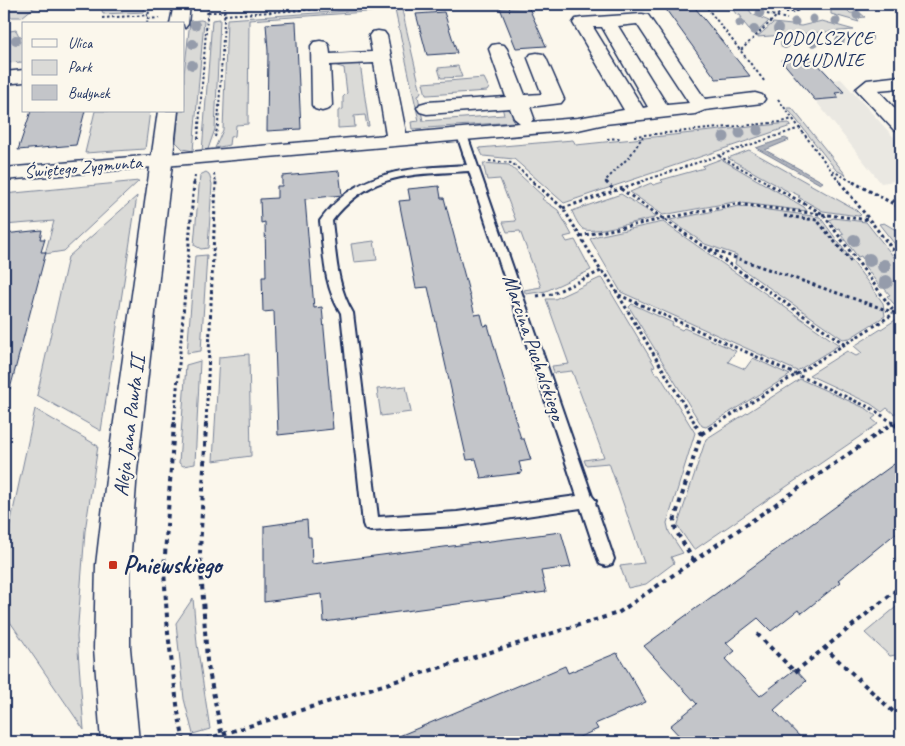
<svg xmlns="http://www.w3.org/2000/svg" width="905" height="746" font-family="Caveat,sans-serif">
<rect width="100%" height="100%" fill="#fbf7ec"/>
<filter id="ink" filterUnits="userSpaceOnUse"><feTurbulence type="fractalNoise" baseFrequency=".02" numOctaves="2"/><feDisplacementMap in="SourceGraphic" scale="10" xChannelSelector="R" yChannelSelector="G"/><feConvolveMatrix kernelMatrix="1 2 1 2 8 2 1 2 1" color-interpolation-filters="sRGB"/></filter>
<g filter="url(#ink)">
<path fill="#eae8e2" d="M841,79L901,145V180L881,183L815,100L838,98L835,93L843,92L832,80Z"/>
<g fill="#dadad7" stroke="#7a849a">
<path d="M4,4H44L33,8L22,17H4Z"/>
<path d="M111,4H145L144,12L103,14L101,7Z"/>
<path d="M451,4H497L402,10L421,92L418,96L423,121L504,115L502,107H511L516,117L514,122L412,129L411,122L419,121L395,10L249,20L248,124L236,125L235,136L230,137L229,145L215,148L223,130L227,19Z"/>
<path d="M730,4H745L752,14L769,21L754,35L749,30L751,29H749L740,18H742L740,15H737L730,6L732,5Z"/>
<path d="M826,4H851L852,5L843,6L850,13H860L865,17L856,18L859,22L831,14V9Z"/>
<path d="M220,19L215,129L207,152H202L212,20Z"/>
<path d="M201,20L204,21L193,151L183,149L176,142L179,111H184V74L190,21Z"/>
<path d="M822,21L854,30L757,37L773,23L801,26Z"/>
<path d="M16,30L19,36L24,39V62L4,63V32Z"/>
<path d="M360,63L369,126H367L365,115L354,116L355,127L338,128V111L343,109V97L347,93L344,68L334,65Z"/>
<path d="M458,66L462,77L441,78L438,68Z"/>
<path d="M484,78L489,88L487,91L428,95H426L423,83Z"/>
<path d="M787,108H792L846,175L836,170Z"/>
<path d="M95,111H150L145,149L85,153Z"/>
<path d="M789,123L791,126L564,203L514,159L483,156L479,148L573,140L576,145Z"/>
<path d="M749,150L856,210L861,215L858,216L823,211L798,197L800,196L790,191L789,192L728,158Z"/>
<path d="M721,159L804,207L807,211L734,202L663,215L630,192L651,183L653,185L663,182L661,180L704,168L702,166Z"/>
<path d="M483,163L509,165L544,197L542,199L558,210L572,235L564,237L567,242L575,240L591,270L546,291L526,294L524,290L541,287L520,231L507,232L503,222L516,221L500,179L487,180Z"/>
<path d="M206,172L209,174L212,184L208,248L201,249L194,245L200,175Z"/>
<path d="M139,181L64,251L45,254L54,221L4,225V194Z"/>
<path d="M621,194L656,216L655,218C642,220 595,233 585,230C579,228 574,216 572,211Z"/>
<path d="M137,196L101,431L37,395L68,257Z"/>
<path d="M739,206L820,217L883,303L885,316L850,338L843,339L735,264L737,255L705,244L670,220Z"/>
<path d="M833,218L866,222L901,266V312L887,296L890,295L884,288H881L863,264L865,263L861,256L858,257L841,235L844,234L839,228L836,229L829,220Z"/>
<path d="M663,222L839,345L797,371L621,292L590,239L597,236Z"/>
<path d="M884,223L901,233V252L879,224Z"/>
<path d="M374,241L377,260L354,262L351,244Z"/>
<path d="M207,255L201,351L187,353L195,256Z"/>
<path d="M600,278L603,279L655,366L652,367L656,374H659L695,433L667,523L669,532L683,553L671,557L674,563L646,584L628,588L620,566L644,563L609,463L586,465L584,460L604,457L572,371L554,373L552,366L569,364L546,299H555Z"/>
<path d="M632,304L673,323L672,325L682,330L684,328L736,351L728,362L745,369L753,358L790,375L706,427L702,426L629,307Z"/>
<path d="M897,319H901V409L894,414L887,408L882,412L871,404L809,375L847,351L856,356L862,353L854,346Z"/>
<path d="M249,354L251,456L213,461L219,357Z"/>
<path d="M200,361L195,464L183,466L179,463L186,365Z"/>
<path d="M800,379L867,409L876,416L872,419L878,424L694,550L678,527V524L706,439Z"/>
<path d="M406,386L411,412L381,416L377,389Z"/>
<path d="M35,409L98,446L85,531L77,637L84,730L4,613V553Z"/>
<path d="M193,598L197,644L210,729L193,734L184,699L176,623Z"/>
<path d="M901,603V654L890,656L865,633Z"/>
</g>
<path fill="#afb3bb" stroke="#747e96" d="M785,138L789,140L765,150L823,182L820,184L756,148Z"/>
<g fill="#c3c5c9" stroke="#1b2f5e">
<path d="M662,4H692L750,76L716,79Z"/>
<path d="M528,6L546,46L516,48L500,8Z"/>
<path d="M444,12L457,53L427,55L416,14Z"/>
<path d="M296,22L301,129L267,131L268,51L266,24Z"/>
<path d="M812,58L844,92L835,93L839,98L815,100L781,60Z"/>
<path d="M31,111H85L76,145L18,150Z"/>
<path d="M339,171L342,195L305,199L314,308L322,307L333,429L278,435L274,311L263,312L262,277H266L265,222L261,223L260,199L277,198V186H282V176Z"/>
<path d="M439,186L441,198H444L475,315L481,314L484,326L488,325L521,439H524L531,460L519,462L522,473L481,478L476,459L467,460L428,287L416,288L399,201L410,200L408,189Z"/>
<path d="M42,230L40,239H45L41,252H46L10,389L4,388V234Z"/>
<path d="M901,459V529L838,580L841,582L802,613L798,610L771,631L758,618L726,643L735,651L725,659L760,696L795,669L806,681L774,710L805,742H685L670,726L697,704L644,646Z"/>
<path d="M307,520L308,537H311L312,564L561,532L571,567L541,571L546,592L324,622L322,594L264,602V526Z"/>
<path d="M617,653L646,702L595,724L598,729L568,742H385L565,666L568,673Z"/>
</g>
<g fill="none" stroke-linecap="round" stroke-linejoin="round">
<defs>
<path id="service" d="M462,132L467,135L592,496L596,501L595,503L614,559L612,564L606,566L600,564L598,559L581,508L457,526L371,531L365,529L363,524L341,313C323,285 324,253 320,221C358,168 408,169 467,165L457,135ZM469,171L577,496L457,512L378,517L353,313C336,285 336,253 332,221C371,171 411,175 469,171Z"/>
<g id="minor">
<path d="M642,14L648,15L705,99L755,93L762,95L765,99L762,103L705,110L695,114L605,124L578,130L4,180V168L386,135L374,63L330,65L332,105L329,109L322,111L315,109L312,105L311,46L314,42L320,41L326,42L329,46L330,54L372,52L369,36L372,32L378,31L384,32L387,36L406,133L520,123L514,118L510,108L427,114L420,112L417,108L420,104L427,102L506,97L489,49L492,45L498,44L504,45L507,49L525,95L542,94L528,58L531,54L537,53L543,54L546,58L564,99L561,103L530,107L534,118L531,122L578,118L624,110L573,23L576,19L582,18ZM637,24L689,103L667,105L618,26ZM593,27H602L648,107L643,108Z"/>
<path d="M24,70V82L4,84V72Z"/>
<path d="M901,76V88L878,90L901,115V132L894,130L856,89L867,80Z"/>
</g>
<g id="tertiary">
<path d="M174,4H190L188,24L185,28L184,24H170Z"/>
<path d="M158,111H178L137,471L130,565V648L139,742H101L94,648L96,565L107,471Z"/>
</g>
</defs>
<use href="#service" stroke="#1b2f5e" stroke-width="4"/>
<use href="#minor" stroke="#1b2f5e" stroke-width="3"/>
<use href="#tertiary" stroke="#1b2f5e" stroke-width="3"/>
<g stroke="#1b2f5e" stroke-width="2" stroke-dasharray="2.5 2.5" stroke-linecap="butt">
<path d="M704,4L765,82"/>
<path d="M776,4L775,7C783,13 791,13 800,10V7L795,4"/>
<path d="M100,6L107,4"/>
<path d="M208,12H224"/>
<path d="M767,14L787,19"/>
<path d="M224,15L397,4"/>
<path d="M102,18L148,15"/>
<path d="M148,19L160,18"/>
<path d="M147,24L150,4"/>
<path d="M741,50L782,11"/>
<path d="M778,99L831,170L855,183"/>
<path d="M634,136L782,122L792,119"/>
<path d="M215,137L218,125L225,4"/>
<path d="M198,139L208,4"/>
<path d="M607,139L620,138"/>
<path d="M719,156L768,183"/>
<path d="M489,161L512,163L535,183"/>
<path d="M832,172L841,183"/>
<path d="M214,174L216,183"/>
<path d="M194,183L195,176"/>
<path d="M607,183L605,181L630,156L643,136"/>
<path d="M637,183L800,128"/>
</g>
<g stroke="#1b2f5e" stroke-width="3" stroke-dasharray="3 3" stroke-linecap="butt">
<path d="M533,182L563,208L601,271L607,276L696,425"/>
<path d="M606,182L615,191"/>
<path d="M840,182L901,260"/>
<path d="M853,182L901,208"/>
<path d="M621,189L704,247L901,315"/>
<path d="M892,202L901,195"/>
<path d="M563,208L641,182"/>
<path d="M784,216L817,220L852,263"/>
<path d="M580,236L736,204L870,220"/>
<path d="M709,250L846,345"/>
<path d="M619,295L871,408L896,425"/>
<path d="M537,296L552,294L601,271"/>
<path d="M174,425L194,182"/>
<path d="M206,425L216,182"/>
<path d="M715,425L895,313L823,214L765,182"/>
<path d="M891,425L901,418"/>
</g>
<g stroke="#1b2f5e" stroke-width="4" stroke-dasharray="4.5 4.5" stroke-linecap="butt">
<path d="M174,424L164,570L168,633L178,712L184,742"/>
<path d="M206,424L200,553L207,661L223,742"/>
<path d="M894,424L901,429"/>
<path d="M701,434L717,424"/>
<path d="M694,561L676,531L674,521L701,434L695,424"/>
<path d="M757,634L795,672L901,586"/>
<path d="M824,647L901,719"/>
<path d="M197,742L618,613L892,424"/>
</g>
<use href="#service" fill="#fbf7ec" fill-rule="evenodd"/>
<use href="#minor" fill="#fbf7ec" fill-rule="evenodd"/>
<use href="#tertiary" fill="#fbf7ec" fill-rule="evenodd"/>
</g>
<g fill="#959cab">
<circle cx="760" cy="13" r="4.5"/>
<circle cx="857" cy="15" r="4.5"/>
<circle cx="813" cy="19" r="4.5"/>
<circle cx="836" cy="21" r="4.5"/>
<circle cx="795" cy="22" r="4.5"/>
<circle cx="740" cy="23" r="4.5"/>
<circle cx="195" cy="25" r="5"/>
<circle cx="778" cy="29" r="5"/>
<circle cx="754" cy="30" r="5"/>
<circle cx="868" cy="38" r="5"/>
<circle cx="16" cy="40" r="5"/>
<circle cx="840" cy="40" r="5"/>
<circle cx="813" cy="42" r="5"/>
<circle cx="193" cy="44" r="5"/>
<circle cx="785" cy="44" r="5"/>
<circle cx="192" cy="65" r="5"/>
<circle cx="758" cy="130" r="5.5"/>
<circle cx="740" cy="133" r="5.5"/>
<circle cx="724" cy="137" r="5.5"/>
<circle cx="854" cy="240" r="6"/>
<circle cx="869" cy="260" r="7"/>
<circle cx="884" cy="266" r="7"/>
<circle cx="886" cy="282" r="7"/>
</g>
</g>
<rect fill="#c8321e" stroke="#fbf7ec" stroke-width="2" x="108" y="560" width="10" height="10" rx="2.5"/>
<g text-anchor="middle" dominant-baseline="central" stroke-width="4.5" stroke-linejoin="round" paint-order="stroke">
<g font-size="18" fill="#1b2f5e" stroke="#fbf7ec">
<text transform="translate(83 167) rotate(-5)">Świętego Zygmunta</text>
</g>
<g font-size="19" letter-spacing="1" fill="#1b2f5e" stroke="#fbf7ec">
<text x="823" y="38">PODOLSZYCE<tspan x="823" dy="22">POŁUDNIE</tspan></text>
</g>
<g font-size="21" fill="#1b2f5e" stroke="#fbf7ec">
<text transform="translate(534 347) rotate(71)">Marcina Puchalskiego</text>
<text transform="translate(129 426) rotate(-83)">Aleja Jana Pawła II</text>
</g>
<g font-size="25" font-weight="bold" fill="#1b2f5e" stroke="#fbf7ec" text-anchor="start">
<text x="123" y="565">Pniewskiego</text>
</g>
</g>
<rect width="905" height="746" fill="none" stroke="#fbf7ec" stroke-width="20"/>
<rect x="10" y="10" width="885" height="726" fill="none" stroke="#1b2f5e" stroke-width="2" filter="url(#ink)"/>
<rect x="22" y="22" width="162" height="90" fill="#fbf7ec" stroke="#a1a7b3"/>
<rect x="32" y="39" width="25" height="8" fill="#fbf7ec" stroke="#a1a7b3"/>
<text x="68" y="48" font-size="15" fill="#1b2f5e">Ulica</text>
<rect x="32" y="60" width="25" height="15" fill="#dadad7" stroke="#a1a7b3"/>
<text x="68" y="72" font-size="15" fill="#1b2f5e">Park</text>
<rect x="32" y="85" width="25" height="15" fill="#c3c5c9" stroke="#a1a7b3"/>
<text x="68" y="98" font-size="15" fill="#1b2f5e">Budynek</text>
</svg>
